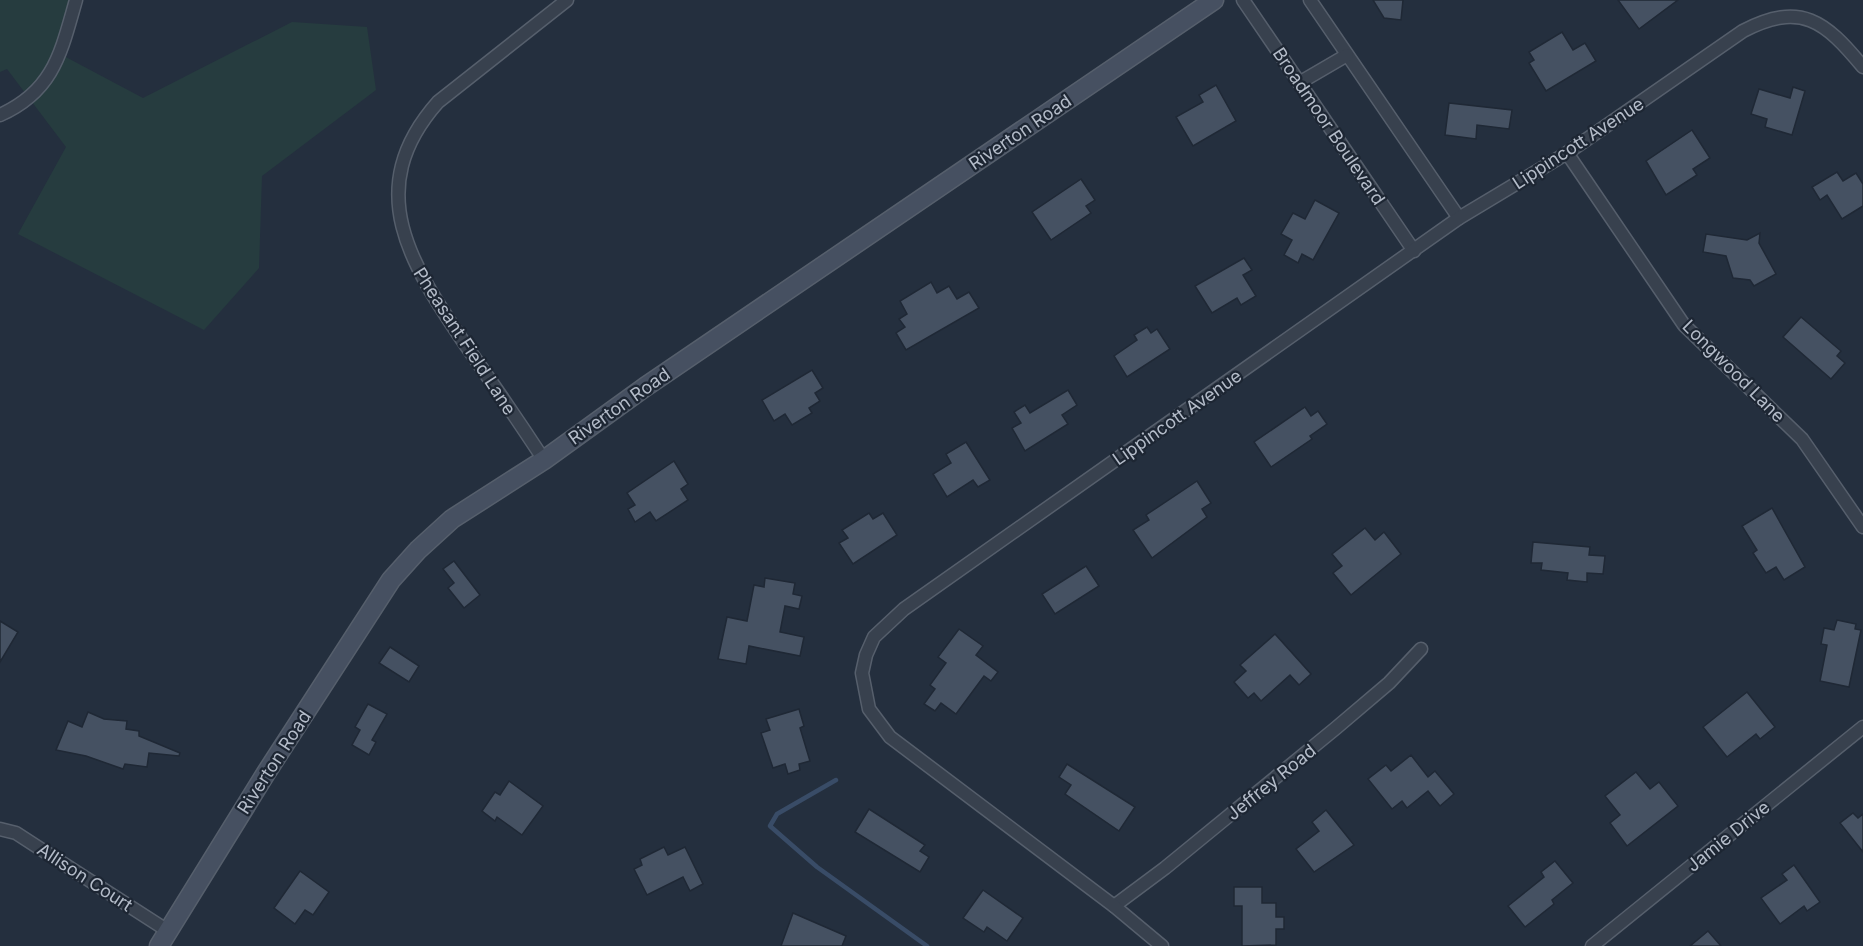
<svg xmlns="http://www.w3.org/2000/svg" width="1863" height="946" font-family="Inter,sans-serif">
<rect width="100%" height="100%" fill="#242f3e"/>
<path fill="#263c3f" d="M0,0H77L62,55L143,98L292,22L367,27L376,90L262,176L259,268L204,330L18,234L66,147L7,69L0,72Z"/>
<g fill="none" stroke-linecap="round" stroke-linejoin="round">
<path stroke="#394c67" stroke-width="4.5" d="M836,780L777,814L770,826L817,867L927,946"/>
</g>
<g fill="#455162" stroke="#1f2835" stroke-width="1.5">
<path d="M1373,0H1403L1401,20L1384,18Z"/>
<path d="M1618,0H1678L1639,29Z"/>
<path d="M1562,32L1573,50L1585,43L1596,61L1546,91L1529,63L1534,60L1529,52Z"/>
<path d="M1216,85L1236,121L1193,146L1176,117L1203,102L1199,95Z"/>
<path d="M1793,87L1805,91L1792,135L1765,127L1767,119L1751,114L1759,89L1790,98Z"/>
<path d="M1449,103L1512,110L1509,129L1477,125L1476,139L1445,135Z"/>
<path d="M1692,130L1710,158L1693,169L1697,175L1666,195L1646,161Z"/>
<path d="M1837,172L1843,181L1856,173L1863,184V206L1842,219L1827,195L1820,200L1812,187Z"/>
<path d="M1081,179L1095,200L1086,206L1091,213L1051,240L1032,212Z"/>
<path d="M1315,200L1339,213L1313,260L1302,254L1298,263L1284,255L1292,240L1281,234L1293,213L1305,219Z"/>
<path d="M1760,233L1759,243L1776,274L1754,286L1750,280L1733,278L1726,256L1703,252L1706,234L1747,240Z"/>
<path d="M1244,258L1252,270L1243,275L1256,296L1241,305L1237,298L1212,313L1195,286Z"/>
<path d="M931,282L937,293L949,286L957,299L969,292L979,308L906,350L896,333L905,327L899,319L907,314L900,301Z"/>
<path d="M1801,317L1841,351L1837,356L1845,363L1831,379L1783,337Z"/>
<path d="M1147,327L1151,333L1157,329L1170,349L1127,377L1114,356L1137,340L1134,335Z"/>
<path d="M812,370L823,388L815,393L820,401L809,408L812,413L792,425L785,414L774,421L762,400Z"/>
<path d="M1068,390L1077,405L1062,415L1068,424L1025,451L1012,428L1021,423L1014,412L1025,405L1030,413Z"/>
<path d="M1305,407L1311,416L1318,411L1327,424L1310,436L1312,439L1271,467L1254,442Z"/>
<path d="M966,442L990,480L978,487L973,480L947,497L933,474L951,463L946,454Z"/>
<path d="M674,461L688,484L681,489L688,500L656,521L650,512L635,522L628,509L635,505L627,493Z"/>
<path d="M1197,481L1211,503L1202,509L1207,517L1152,558L1133,530L1149,520L1146,515Z"/>
<path d="M1772,508L1805,567L1784,580L1776,567L1766,573L1753,553L1757,550L1742,526Z"/>
<path d="M869,513L873,519L883,513L897,535L853,564L839,543L848,538L842,530Z"/>
<path d="M1365,528L1375,540L1384,532L1401,554L1351,595L1333,573L1342,566L1332,554Z"/>
<path d="M1533,542L1590,547L1589,555L1605,556L1603,574L1587,573V582L1567,580L1568,573L1541,570L1542,563H1531Z"/>
<path d="M454,561L480,595L464,608L448,588L454,583L443,569Z"/>
<path d="M1086,566L1099,586L1055,614L1042,594Z"/>
<path d="M765,578L795,583L793,594L802,596L799,609L785,606L780,632L804,637L800,656L749,646L746,664L718,659L727,617L747,621L754,585L764,587Z"/>
<path d="M1837,620L1856,624L1855,629L1861,630L1849,687L1820,681L1827,645L1821,644L1824,628L1834,630Z"/>
<path d="M0,621L18,632L0,662Z"/>
<path d="M959,629L983,646L976,655L998,672L991,681L984,676L956,714L941,703L935,711L924,704L935,689L930,685L946,663L938,657Z"/>
<path d="M1275,634L1311,674L1299,685L1290,675L1261,701L1254,693L1248,698L1234,682L1246,671L1240,665Z"/>
<path d="M390,647L419,666L409,682L379,663Z"/>
<path d="M1747,692L1775,727L1760,739L1756,734L1727,757L1703,727Z"/>
<path d="M368,704L387,714L372,740L376,742L369,755L352,745L360,730L355,727Z"/>
<path d="M799,709L804,726L800,728L810,761L799,764L800,770L788,774L785,764L773,768L761,733L770,730L766,719Z"/>
<path d="M88,712L104,719L127,721L126,729L139,731V736L180,753L179,756L149,753L147,767L125,764L123,769L86,756L56,750L68,721L82,727Z"/>
<path d="M1411,755L1428,777L1435,771L1454,794L1440,806L1428,791L1407,808L1402,801L1392,809L1368,779L1386,765L1391,771Z"/>
<path d="M1067,764L1135,807L1119,831L1065,794L1071,785L1059,777Z"/>
<path d="M1636,772L1650,789L1659,782L1678,806L1627,846L1610,823L1620,815L1605,796Z"/>
<path d="M509,781L543,806L522,835L497,817L495,821L482,811L495,792L500,795Z"/>
<path d="M869,809L925,845L920,851L929,857L920,872L855,832Z"/>
<path d="M1326,810L1354,845L1314,872L1296,849L1319,831L1312,822Z"/>
<path d="M1853,813L1858,818L1863,814V852L1840,823Z"/>
<path d="M664,847L668,855L685,847L703,884L690,891L683,877L647,895L634,869L642,865L640,859Z"/>
<path d="M1555,861L1573,883L1552,900L1554,904L1525,927L1508,906L1544,877L1541,872Z"/>
<path d="M1794,865L1820,902L1807,911L1804,906L1780,924L1761,898L1787,880L1782,874Z"/>
<path d="M300,871L329,892L313,915L305,910L295,924L274,908Z"/>
<path d="M1234,887H1262V903H1276V917H1284V929H1276V945L1242,946V906H1234Z"/>
<path d="M983,890L1023,918L1007,941L987,927L984,932L963,918Z"/>
<path d="M793,913L846,936L842,946H781Z"/>
<path d="M1708,931L1721,946H1690Z"/>
</g>
<g fill="none" stroke-linecap="round" stroke-linejoin="round">
<defs>
<g id="street">
<path d="M1243,0L1414,251"/>
<path d="M1310,0L1459,218"/>
<path d="M1299,83L1347,55"/>
<path d="M0,115C54,91 61,52 76,0"/>
<path d="M1567,153L1684,325L1802,439L1863,527"/>
<path d="M544,460C519,422 493,384 467,347C412,266 360,190 438,102L567,0"/>
<path d="M0,829L16,833L36,846L168,931"/>
<path d="M1114,906L1165,868L1336,728L1389,683L1421,649"/>
<path d="M1162,946L1114,906L890,737L869,709L862,673L866,655L874,637L904,609L1459,218L1567,153L1743,31C1801,1 1825,21 1863,67"/>
<path d="M1592,946L1863,727"/>
</g>
<path id="secondary" d="M159,946L266,773L391,580L418,550L452,519L544,460L645,387L1214,0"/>
</defs>
<use href="#street" stroke="#565f6c" stroke-width="15"/>
<use href="#secondary" stroke="#565f6c" stroke-width="21"/>
<use href="#street" stroke="#38414e" stroke-width="12"/>
<use href="#secondary" stroke="#465061" stroke-width="18"/>
</g>
<g text-anchor="middle" dominant-baseline="central" stroke-width="4.5" stroke-linejoin="round" paint-order="stroke">
<g font-size="18" fill="#b4bcc9" stroke="#1d2633">
<text transform="translate(1329 126) rotate(56)">Broadmoor Boulevard</text>
<text transform="translate(1020 132) rotate(-34)">Riverton Road</text>
<text transform="translate(1578 143) rotate(-33)">Lippincott Avenue</text>
<text transform="translate(465 341) rotate(57)">Pheasant Field Lane</text>
<text transform="translate(1734 371) rotate(45)">Longwood Lane</text>
<text transform="translate(619 406) rotate(-35)">Riverton Road</text>
<text transform="translate(1177 417) rotate(-35)">Lippincott Avenue</text>
<text transform="translate(274 762) rotate(-57)">Riverton Road</text>
<text transform="translate(1271 782) rotate(-39)">Jeffrey Road</text>
<text transform="translate(1728 836) rotate(-39)">Jamie Drive</text>
<text transform="translate(85 877) rotate(33)">Allison Court</text>
</g>
</g>
</svg>
